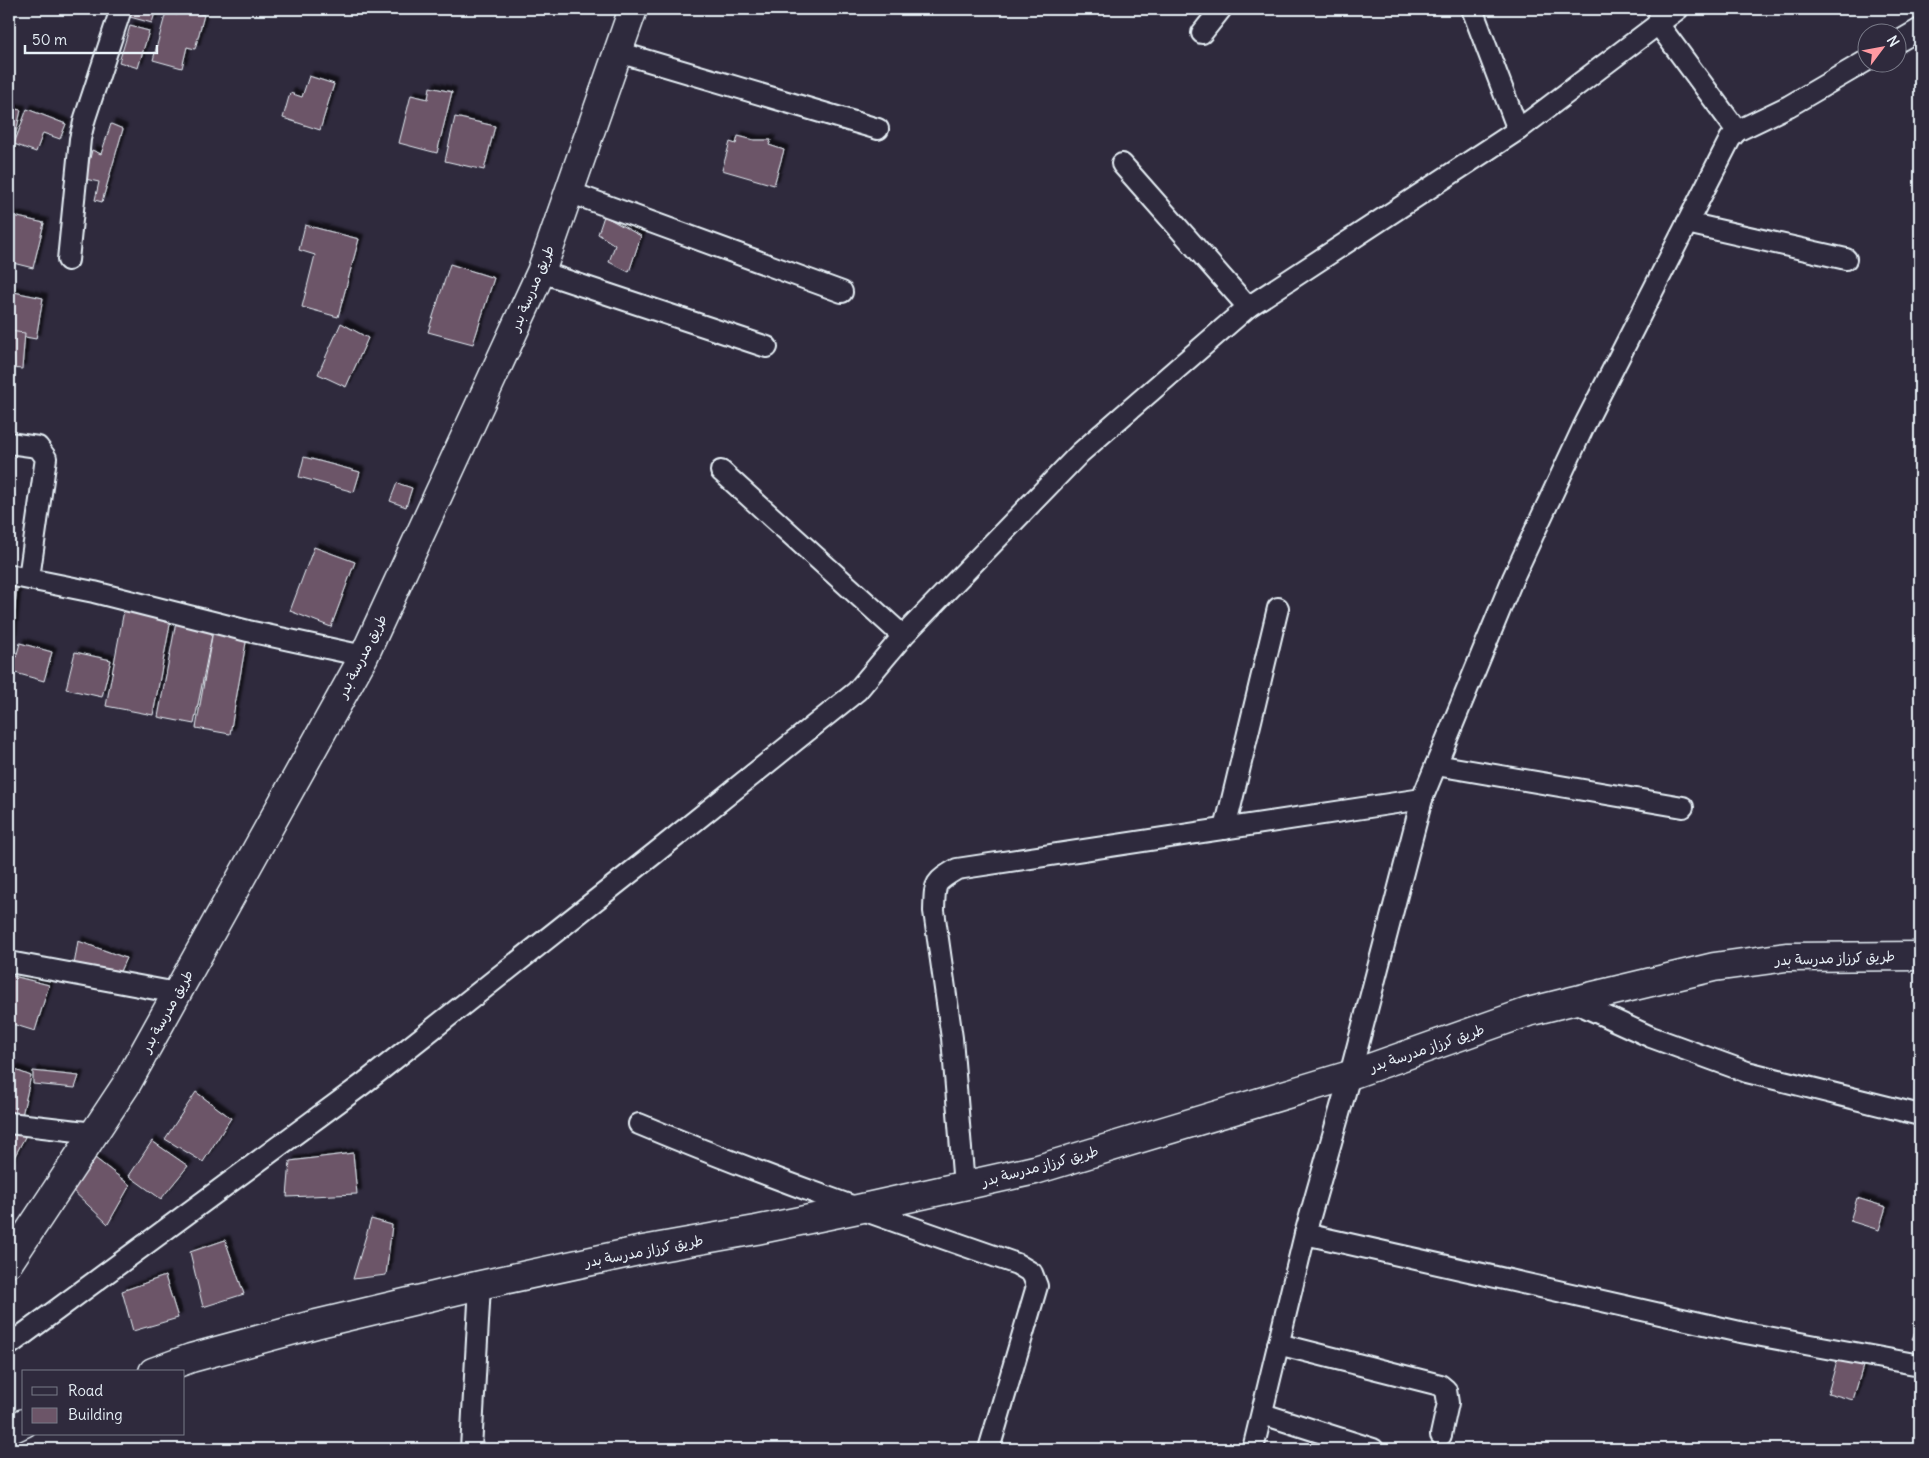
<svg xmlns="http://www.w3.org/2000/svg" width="1929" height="1458" font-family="Delius,'Playpen Sans Arabic',sans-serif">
<defs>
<filter id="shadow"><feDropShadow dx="4.5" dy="-4.5" stdDeviation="1" flood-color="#0009"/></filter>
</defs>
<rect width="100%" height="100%" fill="#2f2a3d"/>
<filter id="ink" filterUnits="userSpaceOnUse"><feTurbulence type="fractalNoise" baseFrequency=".02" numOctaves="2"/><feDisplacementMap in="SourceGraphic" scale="10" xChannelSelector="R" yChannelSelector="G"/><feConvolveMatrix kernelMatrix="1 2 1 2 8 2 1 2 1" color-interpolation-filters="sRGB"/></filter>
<g filter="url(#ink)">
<g fill="#6c5568" stroke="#e8f1f8" filter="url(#shadow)">
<path d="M132,9H156L152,23L130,17Z"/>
<path d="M179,9L204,15L195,49L187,47L182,68L153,60L166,12L177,15Z"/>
<path d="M130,26L149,31L138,68L119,62Z"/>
<path d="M309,76L334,84L320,130L283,118L290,93L302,97Z"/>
<path d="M430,87L452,92L437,153L399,143L411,95L428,99Z"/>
<path d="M9,108L21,110L11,155L9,154Z"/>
<path d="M27,109L66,124L60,139L43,133L36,152L14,144Z"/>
<path d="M455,117L495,126L484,170L445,161Z"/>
<path d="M111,124L123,129L102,202L95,200L99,182L85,179L92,150L101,154Z"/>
<path d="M738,136L754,140H771L769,145L784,150L774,185L722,170L730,142L736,144Z"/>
<path d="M9,215L44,223L33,268L9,262Z"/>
<path d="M604,216L641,236L629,272L609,262L615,245L598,234Z"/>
<path d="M305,225L359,239L338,317L302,307L315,255L299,250Z"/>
<path d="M450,264L494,278L473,344L428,332Z"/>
<path d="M9,291L43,298L36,339L9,334Z"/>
<path d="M341,323L368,338L346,387L318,374Z"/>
<path d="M9,331L25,333L22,369L9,368Z"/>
<path d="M304,457L360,472L354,492L299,477Z"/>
<path d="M397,483L412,488L406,507L390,501Z"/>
<path d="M314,547L355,562L331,627L290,611Z"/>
<path d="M9,586L17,587L9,666Z"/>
<path d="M125,605L172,614L153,715L106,706Z"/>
<path d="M177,617L214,625L194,724L158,717Z"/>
<path d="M214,625L248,631L230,734L196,728Z"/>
<path d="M20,643L52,652L44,681L12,672Z"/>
<path d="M75,652L111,660L102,697L66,689Z"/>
<path d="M78,941L126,958L117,978L74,965Z"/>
<path d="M9,975L49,985L35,1031L9,1023Z"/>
<path d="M13,1069L31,1076L21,1120L9,1116V1089Z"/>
<path d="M33,1071L79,1076L75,1088L33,1084Z"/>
<path d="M196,1092L231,1118L203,1162L165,1139Z"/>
<path d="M9,1133L26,1135L9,1167Z"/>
<path d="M152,1141L188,1166L161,1199L129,1176Z"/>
<path d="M353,1153L357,1194L287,1197L290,1161Z"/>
<path d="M95,1158L130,1185L108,1224L69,1187Z"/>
<path d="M1857,1198L1886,1207L1879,1230L1850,1221Z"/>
<path d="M371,1219L392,1225L386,1275L353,1279Z"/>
<path d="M225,1240L244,1294L203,1307L190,1252Z"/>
<path d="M165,1276L178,1318L133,1331L122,1291Z"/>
<path d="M1920,1322V1340L1912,1339Z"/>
<path d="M1839,1353L1848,1362L1863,1366L1853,1400L1828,1393Z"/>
</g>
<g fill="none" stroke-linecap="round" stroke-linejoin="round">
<defs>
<g id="street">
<path d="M1472,9L1518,130"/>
<path d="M1660,12L1658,24L1737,131L1789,106L1866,61"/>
<path d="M1202,33L1221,9"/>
<path d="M1896,43L1920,29"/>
<path d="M618,52L878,129"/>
<path d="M1122,164L1248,307"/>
<path d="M569,192L842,292"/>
<path d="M1687,223L1846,259"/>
<path d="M68,260L80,139L85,118L121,9"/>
<path d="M541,272L767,347"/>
<path d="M9,443L38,447L46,458L29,578"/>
<path d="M721,471L903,636"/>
<path d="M9,575L94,592L248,631L364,656"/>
<path d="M1436,765L1683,807"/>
<path d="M1225,829L1278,608"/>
<path d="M9,962L177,993"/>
<path d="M1572,1001L1651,1037L1747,1072L1920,1115"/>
<path d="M9,1123L94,1133"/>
<path d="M639,1124C763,1176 890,1220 1017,1264L1032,1273L1037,1286L989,1449"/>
<path d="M964,1186L952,1038L934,911C935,883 933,883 957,869L1422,799"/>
<path d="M1305,1234L1740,1332L1920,1365"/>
<path d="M1278,1344L1440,1385L1446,1390L1448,1403L1441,1435"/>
<path d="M9,1345L363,1084L654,854L857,691L903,636L1080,453L1248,307L1518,130L1678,9"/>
<path d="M1263,1414L1373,1449"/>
<path d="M471,1449L480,1285"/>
<path d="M1253,1449L1305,1234L1350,1075L1422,799L1513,578L1583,428L1730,139L1737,131"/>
</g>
<g id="secondary">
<path d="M9,1262L126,1085L364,656L541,272L633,9"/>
<path d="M153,1372L191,1358L316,1324L480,1285L643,1250L756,1230L858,1209L1035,1170L1350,1075L1528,1012L1572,1001L1714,967L1786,957L1920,956"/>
<path d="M9,1430L24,1423"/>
</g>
</defs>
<use href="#street" stroke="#e8f1f8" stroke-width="24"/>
<use href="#secondary" stroke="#e8f1f8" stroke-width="31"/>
<use href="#street" stroke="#2f2a3d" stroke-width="20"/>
<use href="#secondary" stroke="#2f2a3d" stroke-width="28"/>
</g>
</g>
<g text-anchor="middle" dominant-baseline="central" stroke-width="4.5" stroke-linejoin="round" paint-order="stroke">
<g font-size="14" fill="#e8f1f8" stroke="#2f2a3d">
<text transform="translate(532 288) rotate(-67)">طريق مدرسة بدر</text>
<text transform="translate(362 656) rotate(-63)">طريق مدرسة بدر</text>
<text transform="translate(1835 958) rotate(-2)">طريق كرزاز مدرسة بدر</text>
<text transform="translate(167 1011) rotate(-61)">طريق مدرسة بدر</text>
<text transform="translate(1427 1048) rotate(-19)">طريق كرزاز مدرسة بدر</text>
<text transform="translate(1040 1166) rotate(-15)">طريق كرزاز مدرسة بدر</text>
<text transform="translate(644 1251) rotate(-11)">طريق كرزاز مدرسة بدر</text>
</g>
</g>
<rect width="1929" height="1458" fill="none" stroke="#2f2a3d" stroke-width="30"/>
<rect x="15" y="15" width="1899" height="1428" fill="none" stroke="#e8f1f8" stroke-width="2" filter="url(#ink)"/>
<rect x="22" y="1370" width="162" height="65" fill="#2f2a3d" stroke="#797a88"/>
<rect x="32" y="1387" width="25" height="8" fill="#2f2a3d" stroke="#797a88"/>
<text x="68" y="1396" font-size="15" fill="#e8f1f8">Road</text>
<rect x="32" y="1408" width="25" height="15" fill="#6c5568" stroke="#797a88"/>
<text x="68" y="1420" font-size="15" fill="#e8f1f8">Building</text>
<g transform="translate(1882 48) rotate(58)"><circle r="24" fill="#2f2a3d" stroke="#797a88"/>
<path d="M0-4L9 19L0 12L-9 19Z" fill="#ff9aa2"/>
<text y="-8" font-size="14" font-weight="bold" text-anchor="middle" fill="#e8f1f8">N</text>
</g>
<path d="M25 45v8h132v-8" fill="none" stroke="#e8f1f8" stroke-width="2.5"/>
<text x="32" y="45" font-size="15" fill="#e8f1f8" stroke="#2f2a3d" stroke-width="4" paint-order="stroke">50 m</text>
</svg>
